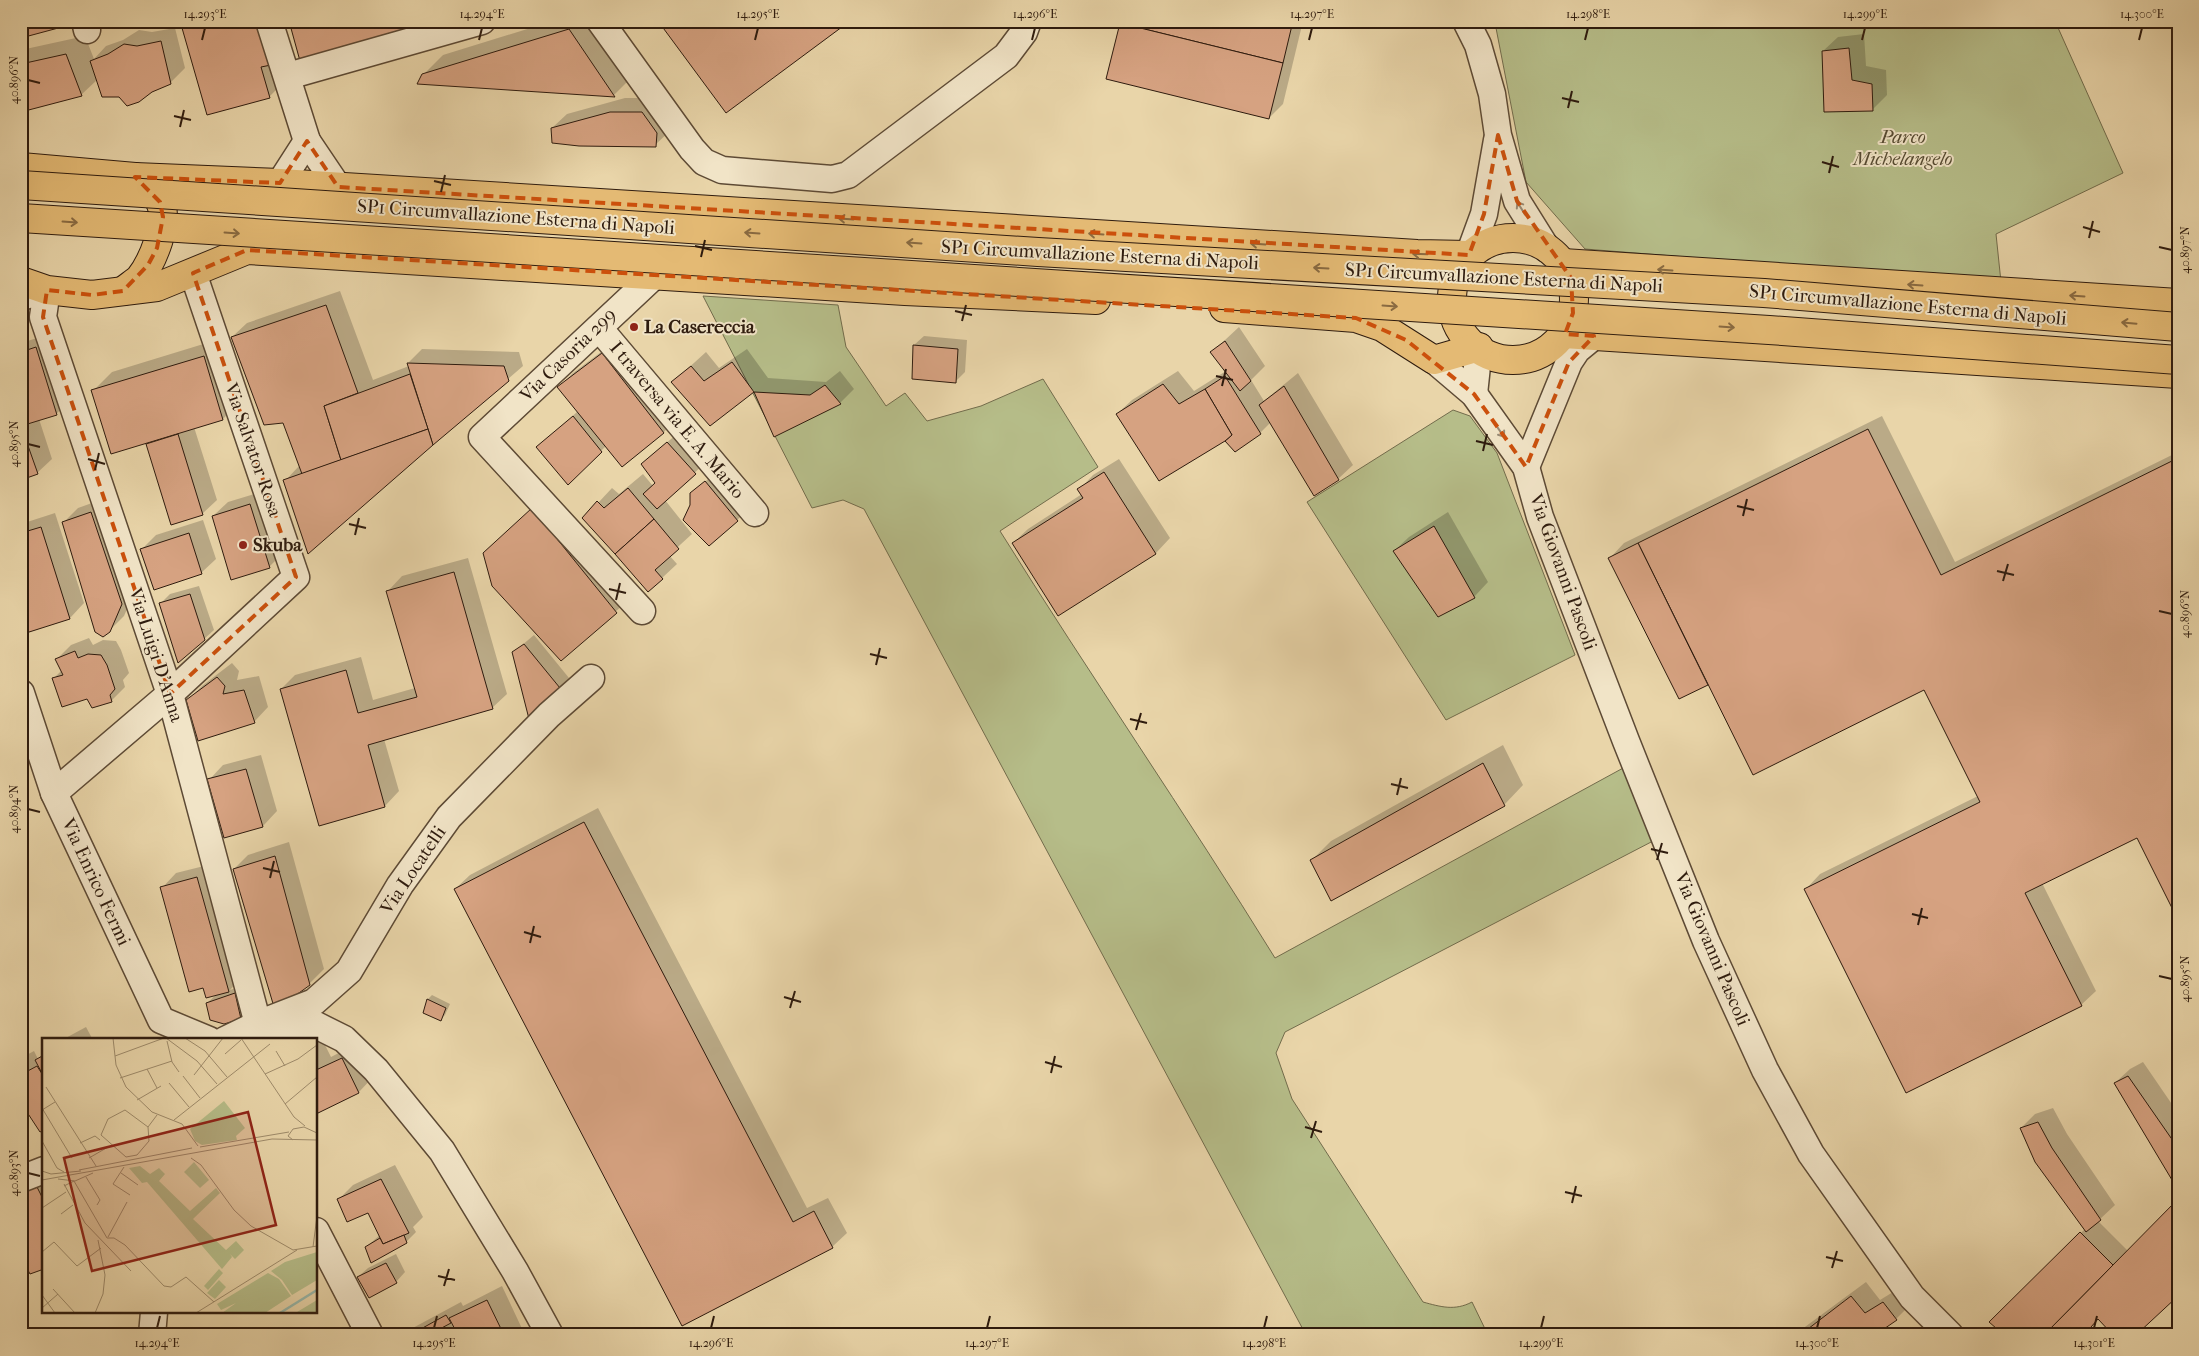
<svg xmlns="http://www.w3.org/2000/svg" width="2199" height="1356" font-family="'IM FELL French Canon',serif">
<rect width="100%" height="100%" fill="#e9d5a9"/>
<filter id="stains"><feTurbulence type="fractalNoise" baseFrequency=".004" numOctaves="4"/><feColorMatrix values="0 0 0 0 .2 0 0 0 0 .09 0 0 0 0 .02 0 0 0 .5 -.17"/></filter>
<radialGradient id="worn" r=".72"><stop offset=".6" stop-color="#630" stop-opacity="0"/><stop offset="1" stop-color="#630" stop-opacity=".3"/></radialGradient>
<g fill="#b6bd89" stroke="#726c4c">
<path d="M1510,21H2055L2123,173L1996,234L2001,282L1585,249L1526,182L1496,28Z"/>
<path d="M703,296L838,305L846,347L886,406L905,393L927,421L981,406L1043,379L1098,467L1000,531C1090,675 1186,814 1275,958L1625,767L1655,840L1285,1032L1276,1053L1292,1099L1423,1302C1441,1307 1455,1311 1472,1302L1488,1335H1306L864,509L843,500L812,508Z"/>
<path d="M1453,410L1470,416L1497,453L1575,655L1446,720L1307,502Z"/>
</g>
<g fill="#0003">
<path d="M21,21H67L62,26Z"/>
<path d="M182,21H283L290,44L288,78L269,97Z"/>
<path d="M553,21H596L633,76L614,95L419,83L423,75L443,55Z"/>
<path d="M1122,21H1303L1283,104L1269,118Z"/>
<path d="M175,28L185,68L170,83L120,96L98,79L81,95L21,111V50L85,36L94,59L106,46L123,40L139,30L152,32Z"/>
<path d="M1864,34L1866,66L1886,70L1887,95L1873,109L1823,51L1838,37Z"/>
<path d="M625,98H656L670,131L655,145L552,128L567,114Z"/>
<path d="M340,291L373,380L409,366L408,363L422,349L519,352L523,366L308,552L285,481L299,466L284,421L232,337L247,323Z"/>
<path d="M1239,327L1265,366L1251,380L1264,401L1298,373L1353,465L1338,479L1271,422L1260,433L1225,440L1117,414L1132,400L1178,371L1194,391L1226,371L1211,353Z"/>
<path d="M50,334L71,400L56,414L39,419L52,459L37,473L21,478V343Z"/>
<path d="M924,336L967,340L965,372L955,382L914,345Z"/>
<path d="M223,338L242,399L223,419L194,427L217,500L202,514L147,444L151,441L93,391L112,372Z"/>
<path d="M617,340L678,417L664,432L622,465L606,446L568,483L538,448L578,411L559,387L573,373Z"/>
<path d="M747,349L768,378L826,382L840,371L854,389L840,403L774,435L754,390L710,424L673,382L706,352L719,368Z"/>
<path d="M1882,416L1955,562L2178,452V917L2137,836L2042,883L2096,991L2081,1005L1806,889L1820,874L1978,796L1925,689L1709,683L1679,697L1610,558L1624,543Z"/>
<path d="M677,434L704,464L665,500L692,534L669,555L677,564L662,578L584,518L612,488L619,494L643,474L653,486L656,483L652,455Z"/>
<path d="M1119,459L1170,538L1156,553L1058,614L1013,543L1028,529L1082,494L1079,490L1093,475Z"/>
<path d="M715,473L747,511L737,520L691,505V494Z"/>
<path d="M264,491L284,552L269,567L213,516L228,502Z"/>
<path d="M547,495L631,598L561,659Z"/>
<path d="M106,498L136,589L124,616L109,631L64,522L78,508Z"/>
<path d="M1448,512L1488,582L1474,597L1394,551L1409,537Z"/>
<path d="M55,513L84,603L70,618L27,632L21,616V524Z"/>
<path d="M203,520L216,559L201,573L142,549L156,535Z"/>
<path d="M468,558L507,694L492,708L384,739L399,791L385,806L281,689L295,675L361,657L373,700L415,688L388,591L402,576Z"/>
<path d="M199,586L214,630L204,639L160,604L170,594Z"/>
<path d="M534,635L569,678L530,716L514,652Z"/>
<path d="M89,638L93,645L103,640L116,641L121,650L129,673L123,680L125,687L111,701L87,697L53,679L62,670L57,659L71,645Z"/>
<path d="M232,663L239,671L237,680L259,676L268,707L254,722L188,700L202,686Z"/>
<path d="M21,723L32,739L21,749Z"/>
<path d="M1503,745L1523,785L1504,805L1312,860L1331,841Z"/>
<path d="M261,755L277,811L263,826L225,837L209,780L223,765Z"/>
<path d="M598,808L807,1208L828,1198L847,1233L832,1247L683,1324L455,889L470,875Z"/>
<path d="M289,842L324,969L309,984L234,869L248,855Z"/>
<path d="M212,864L243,976L230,990L245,985L250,1009L240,1018L207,1003L217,994L162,888L176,873Z"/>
<path d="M432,995L450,1004L445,1015L441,1019L424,1012L428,999Z"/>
<path d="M86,1027L93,1040H62Z"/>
<path d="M316,1027L331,1057L356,1044L373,1077L359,1092L316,1113V1040H291Z"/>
<path d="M278,1033L282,1040H265Z"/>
<path d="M34,1051L38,1059L44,1053V1129L21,1101V1058Z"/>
<path d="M2143,1062L2178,1113V1188L2115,1083L2130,1069Z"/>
<path d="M2178,1078V1087L2175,1081Z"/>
<path d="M2053,1108L2067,1134L2115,1205L2098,1221L2128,1251L2099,1318L2085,1335H2006L1990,1322L2085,1229L2021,1128L2035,1114Z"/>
<path d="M21,1120L29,1134L21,1141Z"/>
<path d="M395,1165L423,1217L413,1227L416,1232L406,1242L366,1247L380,1235L368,1211L338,1200L353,1185Z"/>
<path d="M44,1175V1268L21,1194Z"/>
<path d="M396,1254L405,1272L396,1282L358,1277L368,1268Z"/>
<path d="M1866,1282L1880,1300L1898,1289L1910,1305L1896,1319L1873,1335H1794Z"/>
<path d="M502,1286L525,1335H404L409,1330L461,1302L463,1306Z"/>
</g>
<g fill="#d6a281" stroke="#2e1b0e">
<path d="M21,21H61L62,27L21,38Z"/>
<path d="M180,21H259L271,65L261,67L270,98L207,115Z"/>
<path d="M289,21H449L300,61Z"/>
<path d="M658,21H850L726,113Z"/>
<path d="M1121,21H1293L1283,63L1120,23Z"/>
<path d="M1120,23L1283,63L1269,119L1106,79Z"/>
<path d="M569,29L615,97L417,84L422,74Z"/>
<path d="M161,41L171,84L152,92L139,102L127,106L119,97H102L90,61L108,54L124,44L137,46Z"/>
<path d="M1849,48L1852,80L1872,84L1873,111L1824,112L1822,51Z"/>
<path d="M66,54L82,96L21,112V64Z"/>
<path d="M610,112H642L657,133L656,147L579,146L552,143L551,128Z"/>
<path d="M326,305L358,393L324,406L341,460L302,474L283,423L264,425L231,337Z"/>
<path d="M1225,341L1251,381L1240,391L1210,352Z"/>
<path d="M913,345L958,349L956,383L912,379Z"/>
<path d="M36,347L57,415L21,426V352Z"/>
<path d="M602,353L664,433L622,467L557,387Z"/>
<path d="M204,356L223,420L111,454L91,390Z"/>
<path d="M732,362L754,392L710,426L671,382L691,366L704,381Z"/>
<path d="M407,363L504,366L509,381L433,445Z"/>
<path d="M410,374L428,429L341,460L324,406Z"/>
<path d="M1225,376L1261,434L1235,452L1225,441L1232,435L1205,389Z"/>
<path d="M1163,384L1179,404L1205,389L1232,435L1225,441L1159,481L1116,414Z"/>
<path d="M825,385L841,404L774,437L754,392L810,395Z"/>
<path d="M1284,386L1339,480L1314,496L1259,405Z"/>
<path d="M573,416L602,452L568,485L536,447Z"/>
<path d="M21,426L38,474L21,480Z"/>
<path d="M428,429L433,445L308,554L283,480Z"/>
<path d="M1868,429L1941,575L2178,458V920L2137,838L2025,893L2082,1006L1906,1093L1804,889L1980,802L1924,690L1753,775L1638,543Z"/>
<path d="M178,434L203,515L171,525L146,444Z"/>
<path d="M667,442L696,474L657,509L643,494L655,483L641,464Z"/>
<path d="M1104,472L1156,554L1058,616L1012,543L1083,498L1077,489Z"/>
<path d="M705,481L738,521L709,546L683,520L690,505V493Z"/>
<path d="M628,488L654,519L615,554L582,518L597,501L604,508Z"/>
<path d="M250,504L270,568L231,580L212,516Z"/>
<path d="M532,508L617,613L561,661L492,586L483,553Z"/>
<path d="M91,512L122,604L110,632L103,637L95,632L62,522Z"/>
<path d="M654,519L679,549L655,570L663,579L648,592L615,554Z"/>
<path d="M1434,526L1475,598L1438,617L1393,551Z"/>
<path d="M41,527L70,619L26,633L21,620V533Z"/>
<path d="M189,533L202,574L154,590L140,549Z"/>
<path d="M1638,543L1708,685L1679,699L1608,558Z"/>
<path d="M454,572L493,709L368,745L385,807L319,826L280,689L346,670L358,713L417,697L386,591Z"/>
<path d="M190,594L205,640L178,663L159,603Z"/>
<path d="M524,644L560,688L529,719L512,652Z"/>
<path d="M75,651L78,658L88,654L101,655L107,665L115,689L110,695L112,702L92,708L87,699L62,707L52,678L63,675L55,659Z"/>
<path d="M217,677L225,686L223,694L244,690L255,723L198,741L186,700Z"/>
<path d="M1483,763L1505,806L1331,901L1310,860Z"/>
<path d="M246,769L263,827L224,838L207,779Z"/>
<path d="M584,822L793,1222L814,1211L833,1248L682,1326L454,889Z"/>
<path d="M275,856L310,985L285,1003L274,1007L233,869Z"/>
<path d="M197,877L229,992L206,998L203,988L189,992L160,887Z"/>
<path d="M235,993L241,1019L224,1024L210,1020L206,1003Z"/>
<path d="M427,999L446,1008L441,1021L423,1013Z"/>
<path d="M44,1055V1077L35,1060Z"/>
<path d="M342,1058L359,1093L316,1114V1070Z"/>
<path d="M37,1066L44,1077V1130L40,1132L21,1103V1067L24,1073Z"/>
<path d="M2128,1076L2178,1148V1190L2114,1083Z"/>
<path d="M2038,1122L2052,1148L2101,1220L2086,1232L2035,1162L2020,1128Z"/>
<path d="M381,1179L409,1233L383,1244L368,1213L347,1222L337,1199Z"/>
<path d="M36,1185L44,1201V1269L30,1274L21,1257V1192Z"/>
<path d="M2178,1199V1296L2136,1335H2113L2098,1319L2084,1335H2044Z"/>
<path d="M2080,1232L2113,1265L2044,1335H2004L1989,1322Z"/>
<path d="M404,1235L407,1243L371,1263L365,1247L380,1238L383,1244Z"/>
<path d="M386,1263L397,1283L369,1298L357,1277Z"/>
<path d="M1851,1296L1865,1313L1883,1302L1897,1320L1875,1335H1800Z"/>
<path d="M487,1300L504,1335H458L449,1318Z"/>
<path d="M446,1315L451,1323L436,1331L438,1335H410Z"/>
</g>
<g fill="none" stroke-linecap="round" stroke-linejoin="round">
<defs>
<g id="minor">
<path d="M85,21L87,30"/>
<path d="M269,21L307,141L338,187"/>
<path d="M600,21L692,149L704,162L722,170L832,179L848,175L1006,56L1024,32L1028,21"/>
<path d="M1466,21L1478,45L1492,94L1498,135L1517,201L1547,249"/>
<path d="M288,76L482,21"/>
<path d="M280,183L307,141"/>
<path d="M1469,255L1484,214L1497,140"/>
<path d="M21,297L47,290L43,317L170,694L258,1024L316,1025L344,1039L376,1070L442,1151L515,1271L550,1335"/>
<path d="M599,328L755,513"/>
<path d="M1434,360L1474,394L1526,467L1540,517L1626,741L1706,941L1765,1070L1811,1154L1912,1297L1950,1335"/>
<path d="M1474,394L1479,347"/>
<path d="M1526,467L1569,362L1577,350L1594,336"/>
<path d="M642,611L482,437L655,275"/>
<path d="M21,693L54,793L161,1020L209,1040"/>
<path d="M54,793L170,694L296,577L193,273"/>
<path d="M225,1040L258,1024L314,1002L349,971L400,885L449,817L549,715L591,678"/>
<path d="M21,1179L44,1170"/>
<path d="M316,1231L370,1335"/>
<path d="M152,1335L154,1312"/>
</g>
<g id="major">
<path d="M21,167L135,177C144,184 155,191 160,202C170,221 152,263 139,279C134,283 128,287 123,291"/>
<path d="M135,177L280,183L1417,254L1469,255"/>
<circle cx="1513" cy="299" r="61"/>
<path d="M1563,263L2178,303"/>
<path d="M21,281L47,290L92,295L157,287L247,250L905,291L1096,300"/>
<path d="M1224,308L1356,318L1382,327L1434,360L1479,347"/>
<path d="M1564,334L2178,374"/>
</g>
</defs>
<use href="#minor" stroke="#5d4a35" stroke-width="29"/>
<use href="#major" stroke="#2e1b0e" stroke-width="30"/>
<use href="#minor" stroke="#f1e4c7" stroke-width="26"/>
<use href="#major" stroke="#e4ba74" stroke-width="28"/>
<defs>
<g id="highway-bridge">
<path d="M21,185L1038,252L1764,293L2178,327"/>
<path d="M21,218L1769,330L2178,360"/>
</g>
</defs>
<use href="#highway-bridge" stroke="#2e1b0e" stroke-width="30" stroke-linecap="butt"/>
<use href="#highway-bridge" stroke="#e4ba74" stroke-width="28"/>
</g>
<defs><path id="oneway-shaft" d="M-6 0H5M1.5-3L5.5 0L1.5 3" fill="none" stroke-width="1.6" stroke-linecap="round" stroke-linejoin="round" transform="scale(1.25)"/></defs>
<g stroke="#998a74">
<use href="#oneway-shaft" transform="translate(1521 208) rotate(-122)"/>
<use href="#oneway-shaft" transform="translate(1500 431) rotate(55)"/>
</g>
<g stroke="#896a41">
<use href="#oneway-shaft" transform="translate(846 219) rotate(-176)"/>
<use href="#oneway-shaft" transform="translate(70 222) rotate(4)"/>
<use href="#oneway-shaft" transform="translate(232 233) rotate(4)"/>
<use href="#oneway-shaft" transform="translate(752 233) rotate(-176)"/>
<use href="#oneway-shaft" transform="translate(1096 234) rotate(-176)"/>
<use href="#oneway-shaft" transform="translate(914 243) rotate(-176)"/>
<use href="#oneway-shaft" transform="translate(1258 244) rotate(-176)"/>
<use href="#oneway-shaft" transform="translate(1420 254) rotate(-178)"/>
<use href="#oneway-shaft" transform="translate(1321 268) rotate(-177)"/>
<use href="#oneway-shaft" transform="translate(1665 270) rotate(-176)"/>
<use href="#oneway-shaft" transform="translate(1915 285) rotate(-176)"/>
<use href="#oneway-shaft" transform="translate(2077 296) rotate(-176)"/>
<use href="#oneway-shaft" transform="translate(1390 306) rotate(4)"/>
<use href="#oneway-shaft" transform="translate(2129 323) rotate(-175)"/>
<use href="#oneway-shaft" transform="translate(1727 327) rotate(4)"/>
</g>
<path fill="none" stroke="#cc500c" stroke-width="4" stroke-dasharray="10 6" stroke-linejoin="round" d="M1498,135L1517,201L1571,278L1573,313L1565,334L1594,336L1569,362L1526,467L1474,394L1406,340L1356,318L247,250L193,273L296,577L170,694L43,317L47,290L92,295L123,291L148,265L157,248L163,217L160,202L135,177L280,183L307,141L338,187L1469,255L1484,214Z"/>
<path fill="none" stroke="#2e1b0e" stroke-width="2" d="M202,40L205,28M479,40L482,28M755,40L758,28M1032,40L1035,28M1309,40L1312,28M1585,40L1588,28M1862,40L1865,28M2139,40L2142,28M28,80L40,83M1562,98L1579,102M1568,108L1572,91M174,116L191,120M180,127L184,110M1822,162L1839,167M1829,173L1833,156M434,181L451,185M441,192L445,175M2083,227L2100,232M2089,238L2093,221M695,246L712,250M2159,247L2172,250M701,257L705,240M955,311L972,315M962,321L966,305M1216,376L1233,380M1222,386L1226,369M1476,441L1493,445M28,444L40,447M1483,451L1487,434M88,459L105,464M95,470L99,453M1737,506L1754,510M1743,516L1747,499M349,524L366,528M355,535L359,518M1997,571L2014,575M2003,581L2008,564M609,589L626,593M616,600L620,583M2159,611L2172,614M870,654L887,658M876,665L880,648M1130,719L1147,723M1136,730L1141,713M1391,784L1408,788M1397,795L1401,778M28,809L40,812M1651,849L1668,853M1657,860L1662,843M263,868L280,872M270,878L274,861M1912,914L1928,918M1918,925L1922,908M524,932L541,937M530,943L534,926M2159,976L2172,979M784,997L801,1002M790,1008L795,991M1045,1062L1062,1067M1051,1073L1055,1056M1305,1127L1322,1132M1311,1138L1316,1121M28,1173L40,1176M1565,1192L1582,1196M1572,1203L1576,1186M1826,1257L1843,1261M1832,1268L1837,1251M438,1276L455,1280M444,1286L449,1269M157,1328L160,1316M434,1328L437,1316M711,1328L714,1316M987,1328L990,1316M1264,1328L1267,1316M1541,1328L1544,1316M1817,1328L1820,1316M2094,1328L2097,1316"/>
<g fill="#8f2418" stroke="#f1e4c7" stroke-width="2">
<circle cx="634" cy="327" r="5"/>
<circle cx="243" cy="545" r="5"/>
</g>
<g text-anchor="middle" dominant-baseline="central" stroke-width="4" stroke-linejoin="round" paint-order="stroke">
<g font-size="19" font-style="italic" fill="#574c33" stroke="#f1e4c7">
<text x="1903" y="137">Parco<tspan x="1903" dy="22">Michelangelo</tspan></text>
</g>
<g font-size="19" fill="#2e1b0e" stroke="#f1e4c7">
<text transform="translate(516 217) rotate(4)">SP1 Circumvallazione Esterna di Napoli</text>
<text transform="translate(1100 255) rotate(3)">SP1 Circumvallazione Esterna di Napoli</text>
<text transform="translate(1504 278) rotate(3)">SP1 Circumvallazione Esterna di Napoli</text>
<text transform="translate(1908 305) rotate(5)">SP1 Circumvallazione Esterna di Napoli</text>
<text transform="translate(568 355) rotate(-44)">Via Casoria 299</text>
<text transform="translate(677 420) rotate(50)">I traversa via E. A. Mario</text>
<text transform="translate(253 450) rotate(71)">Via Salvator Rosa</text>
<text transform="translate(1563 572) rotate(70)">Via Giovanni Pascoli</text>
<text transform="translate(156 655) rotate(72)">Via Luigi D'Anna</text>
<text transform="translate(413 870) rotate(-56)">Via Locatelli</text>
<text transform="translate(96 882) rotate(65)">Via Enrico Fermi</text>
<text transform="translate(1712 949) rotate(67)">Via Giovanni Pascoli</text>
</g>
<g font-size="19" font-weight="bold" fill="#2e1b0e" stroke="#f1e4c7" text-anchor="start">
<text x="644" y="327">La Casereccia</text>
<text x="253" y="545">Skuba</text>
</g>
</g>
<g transform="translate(42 1038)">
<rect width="275" height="275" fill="#e9d5a9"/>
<path d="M182,63L203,90L194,98L195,102L160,107L153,103L148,91ZM152,124L167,142L158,150L142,134ZM98,128L108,136L117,130L123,136L117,143L148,173L174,150L178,155L151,181L184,212L194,203L202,212L193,221L188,216L190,219L180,231L105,144L100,145L87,130ZM275,214V242L250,257L240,242L229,233L243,224ZM177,231L181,235L166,252L162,248ZM226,235L237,241L249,258L223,275H180L194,265L179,272L175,266ZM177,242L184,249L173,261L165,255ZM275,262V275H255V274Z" fill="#b6bd89"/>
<path fill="none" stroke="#97b8ab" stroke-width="2.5" d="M238,275L275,252"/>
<path fill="none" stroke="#9e8b6b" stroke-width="1" d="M71,0L74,27L84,49L110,74L140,86L156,108M124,0L155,23L175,46M143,0L163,13L185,39M199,0L252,79L263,88M125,3L130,24L137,34M234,13L243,28M183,16L199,2M73,18L122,0M105,31L115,50M223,36L256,21L275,7M152,37L181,0M141,38L158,60M78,40L130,23M127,45L147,69M4,49L54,128M95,62L119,48M243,66L275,39M0,70L30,120M0,72L13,64M132,82L228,6M106,89L83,72L66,81L59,97L84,119L95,117L107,103L106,89L115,77M251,102L246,98L251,91L262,89L275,95M0,103L15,130L22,134M38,105L53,98L58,102M158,109L247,94M47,120L66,109M149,120L159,127L192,172L209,188L251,212L275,208M82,129L71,146L88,157M37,132L150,110M0,133L9,136L39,133M79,135L96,147M44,139L58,162L55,167M16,141L33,143L51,135M0,142L230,101L275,102M22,146L43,185L89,233M22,148L32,143L65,200H72L83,207L122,248L129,249L144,239L172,264M0,170L24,154M19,176L31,167M66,199L85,164M271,209L275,178M0,214L12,204L35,228L59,210M11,251L33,275M0,257L13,275M0,270L16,256M53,275L61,256L63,237L56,202M154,275L255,212"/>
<path fill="#8f2418" fill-opacity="0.15" stroke="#8f2418" stroke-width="2.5" d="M206,74L234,187L50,233L22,120Z"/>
<rect width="275" height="275" fill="none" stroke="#2e1b0e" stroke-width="2.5"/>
</g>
<rect width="2199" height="1356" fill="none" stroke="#e9d5a9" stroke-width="55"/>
<rect x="28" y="28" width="2144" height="1300" fill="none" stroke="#2e1b0e" stroke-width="2"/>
<g font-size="12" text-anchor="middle" fill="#2e1b0e">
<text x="205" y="18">14.293°E</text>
<text x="482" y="18">14.294°E</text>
<text x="758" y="18">14.295°E</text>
<text x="1035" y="18">14.296°E</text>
<text x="1312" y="18">14.297°E</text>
<text x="1588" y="18">14.298°E</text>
<text x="1865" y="18">14.299°E</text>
<text x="2142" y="18">14.300°E</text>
<text transform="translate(14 80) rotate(-90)" y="4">40.896°N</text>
<text transform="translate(2185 250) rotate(-90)" y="4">40.897°N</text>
<text transform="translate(14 444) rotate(-90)" y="4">40.895°N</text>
<text transform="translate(2185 614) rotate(-90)" y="4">40.896°N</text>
<text transform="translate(14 809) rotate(-90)" y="4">40.894°N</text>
<text transform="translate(2185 979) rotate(-90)" y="4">40.895°N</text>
<text transform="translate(14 1173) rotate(-90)" y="4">40.893°N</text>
<text x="157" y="1347">14.294°E</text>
<text x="434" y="1347">14.295°E</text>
<text x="711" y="1347">14.296°E</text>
<text x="987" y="1347">14.297°E</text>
<text x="1264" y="1347">14.298°E</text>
<text x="1541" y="1347">14.299°E</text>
<text x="1817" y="1347">14.300°E</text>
<text x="2094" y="1347">14.301°E</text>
</g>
<rect width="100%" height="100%" filter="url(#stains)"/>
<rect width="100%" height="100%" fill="url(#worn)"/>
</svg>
